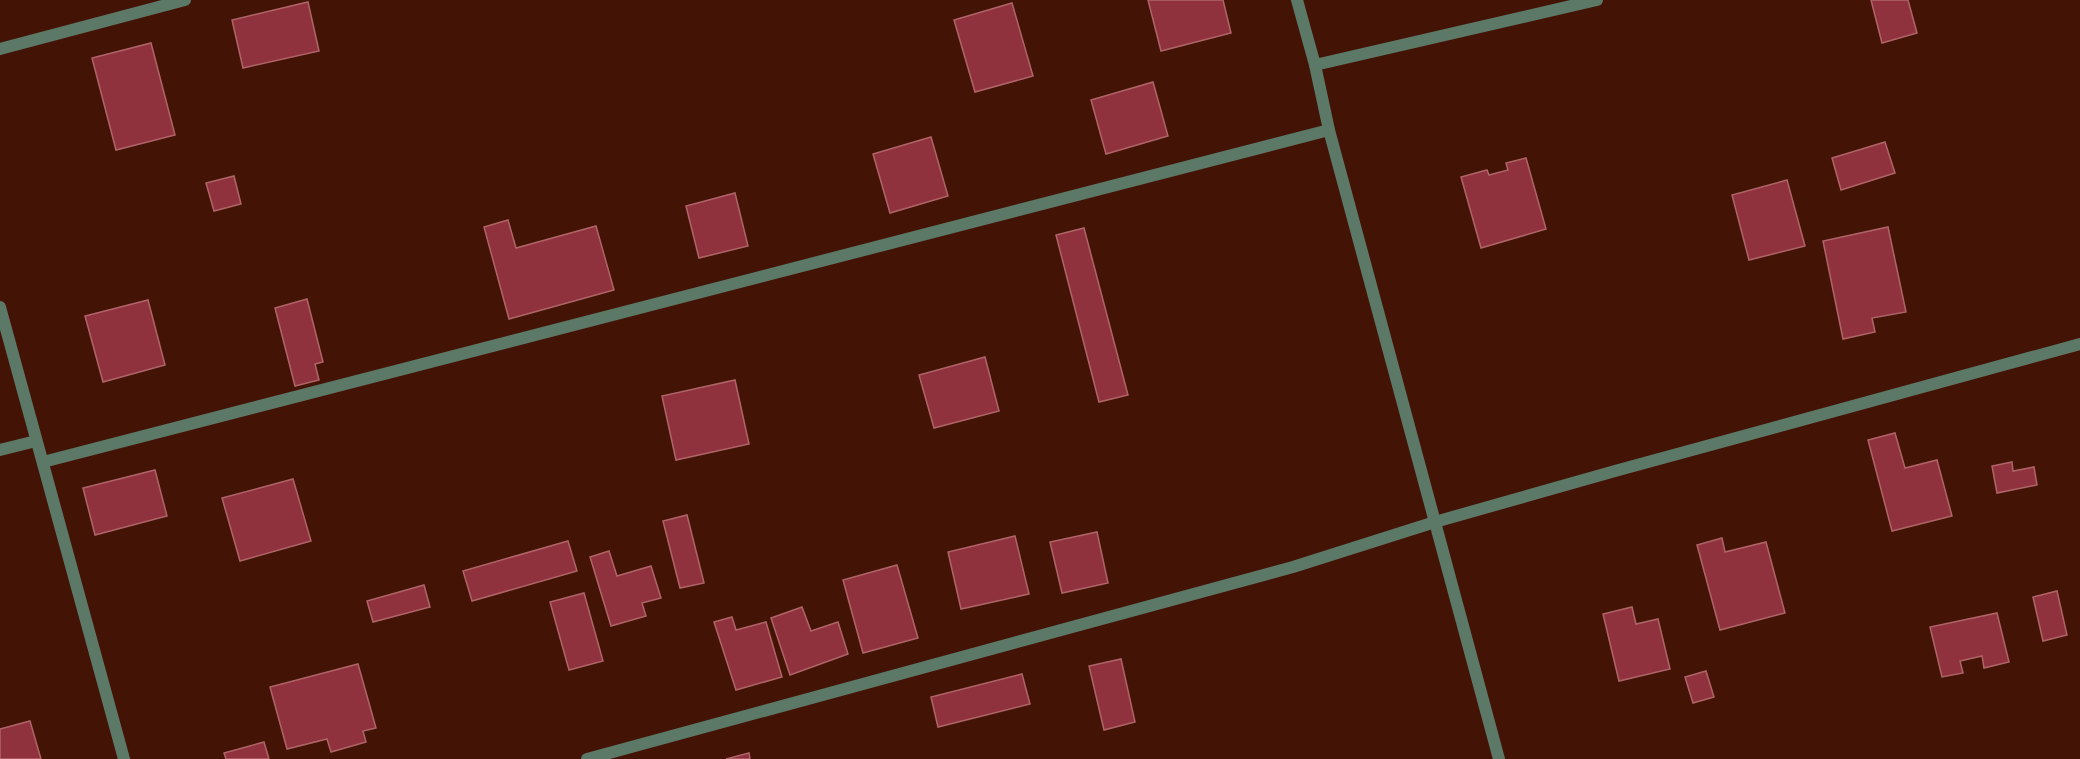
<svg xmlns="http://www.w3.org/2000/svg" width="2080" height="759" font-family="'Fira Sans Condensed',sans-serif">
<rect width="100%" height="100%" fill="#431306"/>
<g fill="#90323d" stroke="#af6468" stroke-width="1.5">
<path d="M1148,0H1223L1231,33L1161,51Z"/>
<path d="M1871,0H1908L1917,33L1882,43Z"/>
<path d="M308,2L319,51L243,68L232,20Z"/>
<path d="M1012,3L1033,76L975,92L954,20Z"/>
<path d="M151,43L175,135L116,150L92,58Z"/>
<path d="M1153,82L1168,136L1106,154L1091,100Z"/>
<path d="M931,137L948,196L890,213L873,154Z"/>
<path d="M1885,142L1895,173L1841,190L1832,158Z"/>
<path d="M1526,158L1546,229L1481,248L1461,177L1487,170L1489,175L1508,170L1506,163Z"/>
<path d="M234,176L241,204L214,211L206,183Z"/>
<path d="M1787,180L1805,246L1749,260L1732,195Z"/>
<path d="M735,193L748,246L699,258L686,206Z"/>
<path d="M508,220L516,248L596,226L614,290L509,319L484,227Z"/>
<path d="M1888,227L1906,312L1872,318L1875,332L1843,339L1823,241Z"/>
<path d="M1084,228L1128,395L1099,402L1056,235Z"/>
<path d="M307,299L323,362L315,364L319,380L295,386L275,308Z"/>
<path d="M148,300L165,365L103,382L85,316Z"/>
<path d="M985,357L999,411L934,428L919,375Z"/>
<path d="M735,380L749,444L676,460L662,396Z"/>
<path d="M1895,433L1905,468L1937,460L1952,516L1892,531L1868,440Z"/>
<path d="M2012,462L2013,471L2034,467L2037,485L1997,493L1992,466Z"/>
<path d="M155,470L167,516L95,535L83,488Z"/>
<path d="M293,479L311,541L240,561L222,498Z"/>
<path d="M687,515L704,583L680,588L663,521Z"/>
<path d="M1097,532L1108,583L1062,593L1050,542Z"/>
<path d="M1015,536L1029,594L961,609L948,552Z"/>
<path d="M1722,538L1725,552L1766,542L1785,613L1720,630L1697,545Z"/>
<path d="M568,541L577,571L472,601L463,571Z"/>
<path d="M609,551L617,576L651,566L661,598L642,603L646,616L611,626L590,557Z"/>
<path d="M897,565L918,638L863,653L843,580Z"/>
<path d="M424,585L430,607L373,622L367,601Z"/>
<path d="M2057,591L2067,635L2043,641L2033,597Z"/>
<path d="M584,593L603,661L569,670L550,602Z"/>
<path d="M802,607L811,631L838,622L848,654L790,675L771,618Z"/>
<path d="M1632,607L1636,624L1658,619L1670,669L1619,681L1603,614Z"/>
<path d="M1997,613L2009,662L1984,668L1982,656L1960,661L1963,673L1942,677L1930,627Z"/>
<path d="M732,617L736,630L766,622L782,677L736,690L714,622Z"/>
<path d="M1121,659L1135,722L1104,730L1089,666Z"/>
<path d="M358,664L376,728L363,731L366,742L331,752L327,739L287,749L270,687Z"/>
<path d="M1706,671L1714,697L1693,703L1685,677Z"/>
<path d="M1022,674L1030,704L938,727L931,697Z"/>
<path d="M30,721L41,759H0V729Z"/>
<path d="M264,742L269,759H226L224,753Z"/>
<path d="M749,753L750,759H726Z"/>
</g>
<g fill="none" stroke-linecap="round" stroke-linejoin="round">
<g stroke="#5c7866" stroke-width="12">
<path d="M1297,0L1315,65L1329,130L1499,759"/>
<path d="M0,49L185,0"/>
<path d="M1315,65L1597,0"/>
<path d="M0,307L124,759"/>
<path d="M0,450L36,441"/>
<path d="M43,462L1329,130"/>
<path d="M587,759L1293,567L1435,522L1615,471L2080,344"/>
</g>
</g>
</svg>
